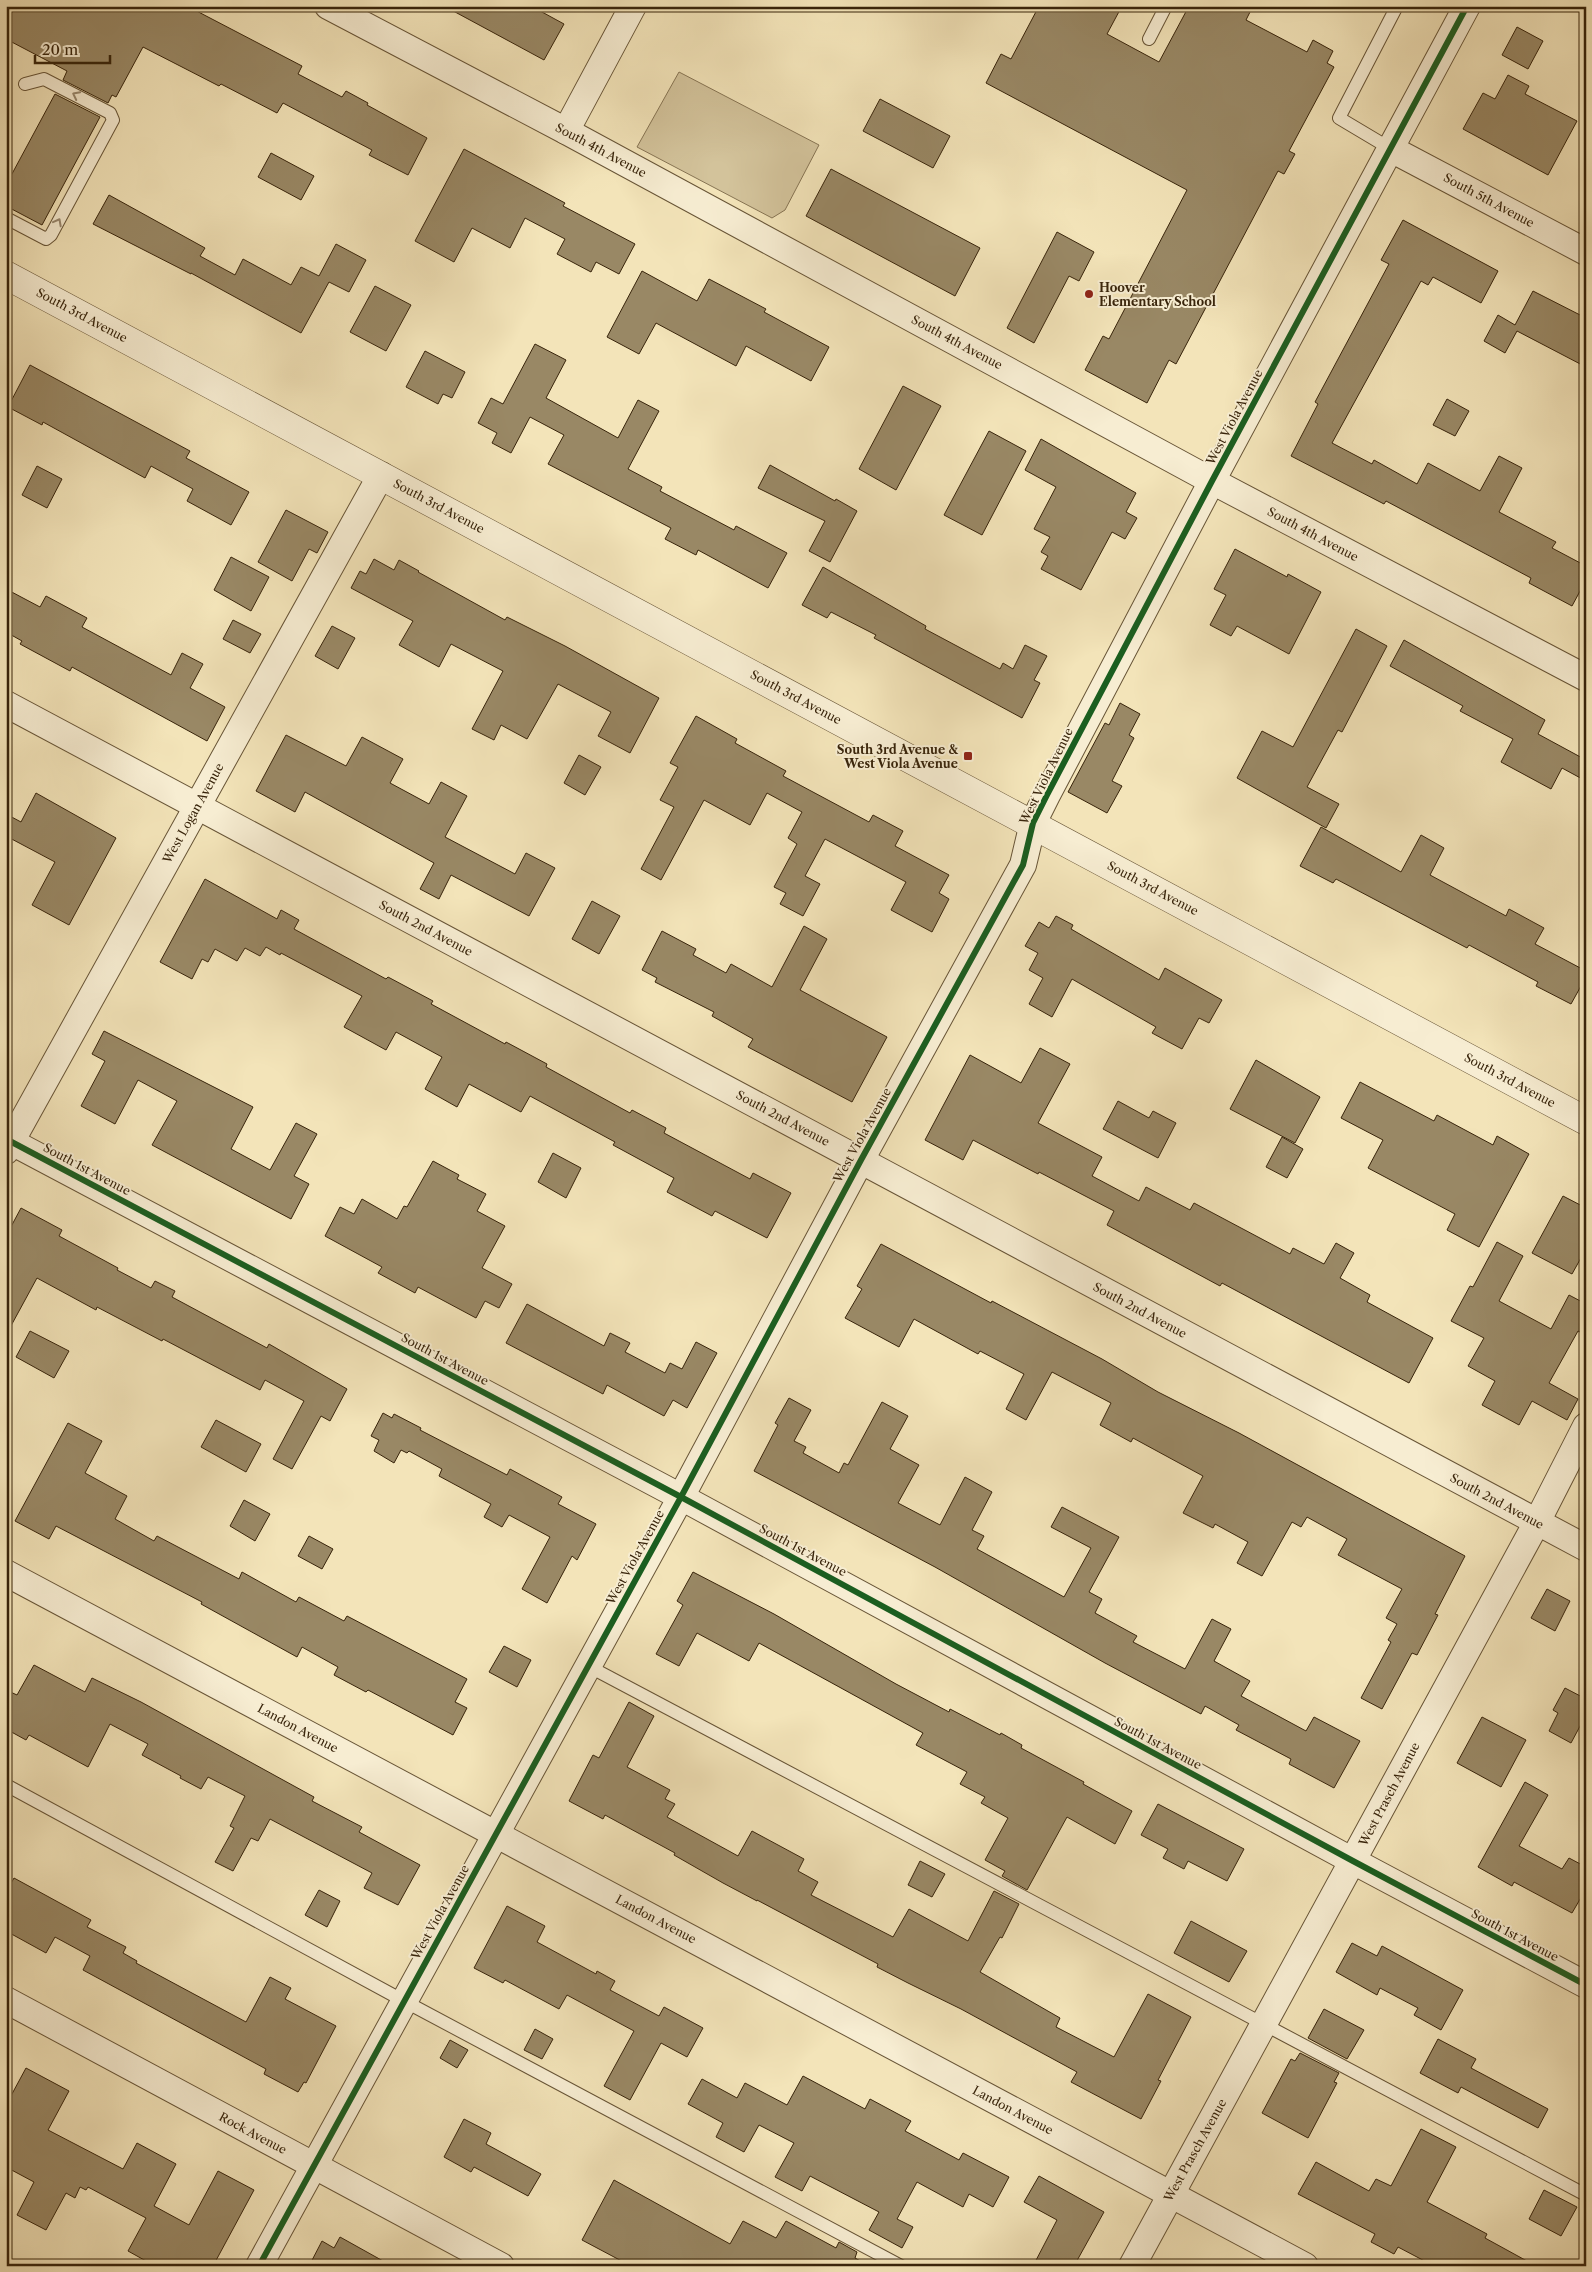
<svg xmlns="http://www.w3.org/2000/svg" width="1592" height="2272" font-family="'Libre Caslon Text',serif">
<rect width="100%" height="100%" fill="#f3e4b9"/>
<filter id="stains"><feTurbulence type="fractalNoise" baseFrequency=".004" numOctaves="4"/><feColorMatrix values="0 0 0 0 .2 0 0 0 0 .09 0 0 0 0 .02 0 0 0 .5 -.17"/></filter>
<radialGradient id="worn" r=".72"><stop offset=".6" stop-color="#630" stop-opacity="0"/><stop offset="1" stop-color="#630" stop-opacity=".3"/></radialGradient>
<path fill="#d3c39b" stroke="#867453" d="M679,72L819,145L785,210L772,218L637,147Z"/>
<g fill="#998865" stroke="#38240b">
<path d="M6,6H187L302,66L298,74L342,97L346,91L368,103L367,105L427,138L408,175L369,155L372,150L283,103L277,113L221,84L219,86L143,47L116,97L112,95L108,103L63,80L67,71L6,39Z"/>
<path d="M444,6H531L564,24L544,60Z"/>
<path d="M1039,6H1122L1107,34L1159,62L1189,6H1253L1246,20L1307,52L1313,40L1333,51L1327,63L1334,67L1289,151L1295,154L1284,174L1278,171L1176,364L1169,360L1147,403L1085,370L1103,336L1109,339L1187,190L986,83L1001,54L1011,59Z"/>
<path d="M1517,27L1543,41L1528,69L1502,55Z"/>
<path d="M1508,75L1529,86L1525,94L1577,121L1548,175L1463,129L1483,93L1495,99Z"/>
<path d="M55,94L100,117L42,225L6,206V185Z"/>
<path d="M880,99L950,136L933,168L863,131Z"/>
<path d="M464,149L565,203L563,206L635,244L619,274L596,262L591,272L557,254L565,239L525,218L510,248L472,228L454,262L415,241Z"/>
<path d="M271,153L314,176L301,200L258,177Z"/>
<path d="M831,169L980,248L955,296L806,216Z"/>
<path d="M109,195L205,248L200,256L235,275L243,259L291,285L301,267L319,276L336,244L366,260L349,292L329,282L301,333L191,273V274L93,224Z"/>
<path d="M1403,220L1498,271L1481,303L1433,277L1428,285L1421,281L1332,443L1372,464L1374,460L1417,484L1428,463L1480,491L1499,456L1522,468L1499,512L1556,542L1552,548L1586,566V580L1572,606L1529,583L1531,578L1386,501L1384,504L1291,456L1318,404L1315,402L1389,264L1381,260Z"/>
<path d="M1057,232L1094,252L1079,281L1069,276L1034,343L1007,328Z"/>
<path d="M642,271L697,301L709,279L766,309L764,312L829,347L811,381L746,346L736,366L656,323L639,354L607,337Z"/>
<path d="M375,286L411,305L386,351L350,332Z"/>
<path d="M1533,291L1586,318V367L1517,331L1505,353L1484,341L1498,315L1515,325Z"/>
<path d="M535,344L566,360L546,398L618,438L638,400L659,411L628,469L662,487L660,491L734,530L736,526L787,553L768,588L698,550L696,555L665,539L671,528L548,464L564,435L530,417L511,453L492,443L497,433L478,423L491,398L503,404Z"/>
<path d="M425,351L465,372L452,398L443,394L438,404L406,387Z"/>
<path d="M30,365L190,451L186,458L249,492L231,525L187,501L193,489L151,466L145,478L43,422L42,425L8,407Z"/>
<path d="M903,386L941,406L896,490L859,469Z"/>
<path d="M1447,399L1469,411L1455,436L1433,425Z"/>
<path d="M989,431L1026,451L982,535L944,515Z"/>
<path d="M1041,439L1136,493L1126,512L1137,518L1125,539L1112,532L1081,590L1041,569L1048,556L1041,552L1050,537L1034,529L1056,487L1025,470Z"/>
<path d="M770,465L835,501L836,499L857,511L830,562L809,551L825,521L758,488Z"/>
<path d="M37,466L62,479L47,508L22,495Z"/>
<path d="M286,510L328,532L317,553L309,549L292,581L258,562Z"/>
<path d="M1235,549L1287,577L1288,574L1321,592L1289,654L1237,626L1231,636L1210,625L1226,595L1214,589Z"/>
<path d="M231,557L269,577L251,611L214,590Z"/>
<path d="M374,559L394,570L399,560L419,571L418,572L505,620L507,617L565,646L659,698L630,753L598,736L611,712L558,684L527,739L501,725L494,740L472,729L503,671L451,644L439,667L399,645L413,621L351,588L360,571L366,574Z"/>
<path d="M823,567L926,626L925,629L1000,669L1003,663L1013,669L1025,645L1047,656L1034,680L1040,683L1022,718L874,638L876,635L831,612L827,618L802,605Z"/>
<path d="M6,589L40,607L46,596L87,618L82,627L171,675L182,653L203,664L190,688L225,707L207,741L72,667L70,671L20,644L22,641L6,632Z"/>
<path d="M233,620L261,634L250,653L223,639Z"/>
<path d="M332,626L355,638L338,669L315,656Z"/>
<path d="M1356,629L1387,646L1342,732L1338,730L1307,787L1339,804L1326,828L1237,778L1262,731L1293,747Z"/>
<path d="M1404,640L1545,720L1538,734L1586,760V781L1562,768L1551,789L1501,762L1513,739L1460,711L1463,706L1390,666Z"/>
<path d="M1120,703L1140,714L1129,735L1134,738L1112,781L1122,786L1107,813L1068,792L1105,723L1109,725Z"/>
<path d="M696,716L737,739L735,743L786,771L783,776L869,822L873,815L903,831L895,846L949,875L939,893L949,899L932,932L891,910L906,882L825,839L805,876L820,884L803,916L780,904L786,893L774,887L797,844L788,838L802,812L767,793L750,825L704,800L661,880L641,869L674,807L660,800L678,767L670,763Z"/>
<path d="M286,735L346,766L362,737L403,759L390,783L429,804L441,782L467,796L445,837L515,874L526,853L555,868L529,916L451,875L439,899L420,889L434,863L305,792L295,812L256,791Z"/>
<path d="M579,755L601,767L585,795L564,783Z"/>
<path d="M36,793L116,838L69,925L32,905L55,862L6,836V814L21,822Z"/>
<path d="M1321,827L1401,872L1421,835L1444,848L1430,875L1506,916L1509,909L1544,928L1535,944L1586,971V977L1571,1004L1536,986L1538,982L1469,945L1467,948L1336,879L1333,883L1300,866Z"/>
<path d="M205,879L277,919L281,910L299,920L294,929L386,979L388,977L433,1001L431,1004L505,1044L506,1042L547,1064L546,1067L630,1113L632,1110L666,1128L664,1133L750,1179L753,1173L791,1193L767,1238L715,1211L712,1216L667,1192L674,1178L613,1145L615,1142L530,1096L521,1112L469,1084L457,1107L425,1089L442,1057L396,1032L386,1050L344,1027L362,996L281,953L280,955L266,947L260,956L245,948L237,961L215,949L208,962L202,959L192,979L160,962Z"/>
<path d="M592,901L620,916L599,954L572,939Z"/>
<path d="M1056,916L1073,925L1071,929L1159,980L1165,968L1222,1000L1209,1023L1199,1018L1182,1049L1152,1033L1156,1027L1072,979L1052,1017L1029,1004L1043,978L1029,970L1038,953L1025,946L1039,922L1049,928Z"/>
<path d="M804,926L827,939L800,990L887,1037L852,1102L748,1047L753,1039L712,1016L714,1012L655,982L657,978L642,970L662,931L696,949L693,955L726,973L731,964L772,987Z"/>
<path d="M104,1031L253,1107L231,1149L270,1170L296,1123L317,1134L294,1176L309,1184L291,1219L152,1145L177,1101L138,1080L115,1124L81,1106L105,1061L92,1054Z"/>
<path d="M1040,1048L1070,1064L1038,1123L1102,1157L1092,1176L1139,1201L1146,1187L1190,1210L1194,1203L1290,1254L1293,1248L1324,1264L1336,1243L1354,1253L1340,1278L1370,1295L1367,1302L1433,1338L1409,1383L1222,1283L1220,1286L1107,1225L1114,1211L1039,1172L1038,1174L973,1140L963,1160L925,1140L970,1055L1021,1083Z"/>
<path d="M1256,1060L1320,1097L1295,1143L1230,1109Z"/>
<path d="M1360,1082L1434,1121L1437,1115L1493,1145L1497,1136L1529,1154L1479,1247L1447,1230L1455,1214L1368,1168L1383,1140L1341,1118Z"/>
<path d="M1118,1101L1149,1118L1153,1111L1176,1123L1158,1158L1103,1129Z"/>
<path d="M1282,1137L1303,1149L1287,1178L1266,1167Z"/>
<path d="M553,1153L581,1168L566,1198L538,1182Z"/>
<path d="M433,1161L459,1175L457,1179L486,1194L477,1211L505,1226L482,1268L512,1284L499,1308L485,1301L476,1318L418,1287L415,1293L378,1273L382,1267L325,1236L340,1207L354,1214L362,1199L397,1219L404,1206L407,1207Z"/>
<path d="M1563,1196L1586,1208V1249L1572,1274L1532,1253Z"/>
<path d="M21,1208L62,1230L59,1236L118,1268L117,1270L151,1288L155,1281L175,1291L172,1297L267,1348L269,1344L347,1389L330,1421L321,1416L292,1469L273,1459L304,1401L265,1380L260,1390L163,1339L162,1341L97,1307L96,1310L37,1278L6,1335V1236Z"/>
<path d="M1497,1242L1523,1256L1499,1301L1551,1329L1569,1295L1586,1304V1335L1578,1331L1549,1383L1578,1399L1567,1420L1532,1401L1519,1425L1482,1405L1495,1381L1468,1366L1484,1338L1451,1321L1470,1286L1473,1287Z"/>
<path d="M881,1244L991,1303L992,1301L1102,1359L1158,1392L1239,1433L1465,1556L1435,1614L1438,1615L1417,1655L1412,1653L1382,1709L1361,1698L1391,1642L1388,1640L1397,1624L1386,1618L1402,1589L1338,1555L1347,1539L1307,1517L1301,1527L1292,1522L1262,1576L1237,1563L1248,1542L1215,1524L1213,1528L1183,1513L1203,1476L1133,1438L1131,1442L1100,1425L1111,1403L1052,1372L1026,1420L1006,1409L1024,1374L980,1351L978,1354L914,1319L899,1347L845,1318L862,1289L857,1286Z"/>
<path d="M527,1304L604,1346L610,1333L630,1343L625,1352L665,1373L670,1363L682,1369L696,1342L717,1353L687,1408L673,1400L664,1416L607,1385L603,1394L506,1343Z"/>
<path d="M30,1331L69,1351L54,1378L16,1357Z"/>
<path d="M789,1398L811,1410L794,1441L806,1447L803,1453L839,1473L844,1463L848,1465L882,1402L908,1416L890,1449L919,1465L898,1503L940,1525L965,1477L992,1492L972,1530L984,1536L977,1549L1064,1597L1091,1548L1051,1527L1062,1507L1119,1537L1089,1592L1102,1599L1095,1613L1137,1636L1133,1642L1185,1669L1212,1619L1231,1629L1214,1661L1250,1681L1241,1696L1306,1731L1314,1717L1360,1741L1334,1788L1289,1764L1291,1759L1236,1730L1239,1725L1205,1706L1201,1714L1105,1663L935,1567L754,1471L778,1425L775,1423Z"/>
<path d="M383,1413L392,1418L394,1414L421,1428L420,1430L507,1475L510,1469L562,1497L558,1504L596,1524L577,1560L572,1556L547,1603L522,1589L550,1537L509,1515L502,1527L484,1517L491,1504L439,1476L442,1469L409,1451L407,1453L401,1450L394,1463L374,1451L379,1440L371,1436Z"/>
<path d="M216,1420L261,1444L246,1472L201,1447Z"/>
<path d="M68,1423L102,1441L85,1473L127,1496L115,1519L154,1541L157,1536L239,1579L242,1572L296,1602L299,1597L344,1621L347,1616L467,1679L455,1702L467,1708L453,1735L368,1690L366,1692L334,1675L338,1667L302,1647L297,1657L201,1604L202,1602L56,1526L49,1539L15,1521Z"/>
<path d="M244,1500L270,1514L255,1541L230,1526Z"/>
<path d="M309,1536L333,1549L322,1569L298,1556Z"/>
<path d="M693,1572L774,1614L896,1684L949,1712L950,1709L1000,1735L1001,1733L1022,1745L1021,1748L1084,1782L1083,1784L1132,1811L1115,1844L1067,1817L1027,1890L1002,1876L1005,1871L985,1860L1008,1818L981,1803L985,1797L960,1784L967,1772L916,1745L923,1733L759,1643L749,1661L697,1633L679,1666L656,1654L683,1605L677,1601Z"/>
<path d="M1547,1589L1570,1601L1555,1631L1531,1618Z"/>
<path d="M504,1646L531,1660L517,1687L489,1672Z"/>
<path d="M34,1665L85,1692L92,1678L141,1702L314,1797L312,1801L362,1827L359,1832L420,1865L398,1905L364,1888L372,1873L270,1819L258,1841L251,1838L233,1871L215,1862L234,1828L230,1826L245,1796L208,1777L201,1789L180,1778L181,1776L142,1755L148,1744L110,1724L88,1767L29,1735L26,1740L6,1729V1690L17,1695Z"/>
<path d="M1565,1688L1586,1699V1715L1571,1743L1549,1731L1558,1713L1553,1710Z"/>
<path d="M629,1702L654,1716L627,1767L670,1790L665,1799L675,1804L667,1817L738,1856L752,1831L804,1859L798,1871L818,1882L811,1895L893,1937L909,1909L968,1941L994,1891L1019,1904L1002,1938L1000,1937L980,1972L1060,2018L1056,2027L1114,2057L1148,1994L1191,2017L1158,2080L1161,2081L1141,2119L1071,2082L1077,2072L961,2009L908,1983L877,1967L878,1964L757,1900V1901L723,1883L674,1855L675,1853L605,1815L603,1819L569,1801L593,1755L599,1758Z"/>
<path d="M1482,1717L1526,1740L1501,1787L1457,1763Z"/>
<path d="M1525,1782L1548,1795L1519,1846L1562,1869L1569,1858L1586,1867V1889L1572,1913L1514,1882L1512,1886L1478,1867Z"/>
<path d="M1158,1804L1244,1849L1227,1881L1188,1861L1184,1869L1163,1858L1168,1849L1141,1835Z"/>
<path d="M920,1861L945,1874L932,1897L908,1885Z"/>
<path d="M14,1878L91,1920L87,1927L126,1947L123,1953L137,1961L136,1963L246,2022L270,1977L291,1988L285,1999L336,2026L306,2083L304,2082L298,2092L264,2074L266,2069L83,1970L90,1956L55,1937L46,1953L6,1931V1892Z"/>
<path d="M319,1890L340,1901L327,1927L305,1915Z"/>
<path d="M507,1906L545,1926L537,1942L596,1974L597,1971L615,1981L610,1990L659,2016L664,2007L703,2028L687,2057L661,2043L630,2100L604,2086L634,2031L567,1995L559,2009L505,1980L503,1983L474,1968Z"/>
<path d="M1191,1921L1247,1951L1229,1982L1174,1953Z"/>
<path d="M1352,1943L1377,1956L1382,1946L1463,1990L1441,2030L1414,2015L1418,2008L1380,1988L1377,1995L1336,1972Z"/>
<path d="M1324,2009L1364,2030L1347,2059L1308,2038Z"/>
<path d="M535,2029L553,2039L542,2059L524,2050Z"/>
<path d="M1438,2039L1476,2059L1471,2068L1548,2109L1538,2128L1461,2087L1458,2093L1420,2073Z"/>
<path d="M450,2040L468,2050L457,2068L440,2058Z"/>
<path d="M1300,2053L1339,2073L1334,2082L1337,2083L1308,2138L1262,2113L1291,2059L1295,2061Z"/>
<path d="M26,2068L69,2091L48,2130L123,2169L137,2143L176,2164L154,2206L189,2225L218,2171L254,2190L213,2266H155L128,2251L146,2218L88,2187L86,2190L80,2187L75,2198L66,2193L46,2230L17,2215L34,2182L6,2167V2105Z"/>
<path d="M803,2076L865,2109L870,2099L911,2121L905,2131L959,2160L963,2153L1009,2177L993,2207L969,2194L963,2207L917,2182L897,2219L913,2227L902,2248L869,2230L879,2212L810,2176L802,2191L775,2177L794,2143L759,2125L744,2152L716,2137L723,2123L688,2104L702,2079L737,2098L745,2083L787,2105Z"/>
<path d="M464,2119L491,2133L486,2144L541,2174L528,2196L474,2167L471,2172L444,2157Z"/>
<path d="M1421,2129L1456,2147L1427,2202L1487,2234L1485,2238L1536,2266H1434L1398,2247L1394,2254L1371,2242L1375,2234L1298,2194L1316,2162L1369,2191L1376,2179L1391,2186Z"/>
<path d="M1039,2176L1104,2212L1074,2266H1033L1057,2220L1024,2202Z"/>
<path d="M614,2180L730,2244L743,2221L776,2238L786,2221L836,2248L839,2242L857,2252L855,2258L869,2266H631L582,2240Z"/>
<path d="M1544,2190L1577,2207L1561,2236L1529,2219Z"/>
<path d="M340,2237L392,2266H309L322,2241L334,2248Z"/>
</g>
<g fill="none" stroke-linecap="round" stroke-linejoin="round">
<defs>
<g id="service">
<path d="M1149,39L1166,6"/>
<path d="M1391,149L1339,118L1397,6"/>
<path d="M6,218L46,239L51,235L113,120L110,113L44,79L25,84"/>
<path d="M588,1666L1586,2195"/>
<path d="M6,1785L404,2001L901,2266"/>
</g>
<g id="minor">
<path d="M328,6L566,131L1212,481L1586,678"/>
<path d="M566,131L633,6"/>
<path d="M1391,149L1586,252"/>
<path d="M6,704L1586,1548"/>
<path d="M6,1139L681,1497L1353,1861L1586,1985"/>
<path d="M6,1151L381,475"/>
<path d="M6,1573L1305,2266"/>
<path d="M6,2000L501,2266"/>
<path d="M259,2266L681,1497L861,1160L1023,865L1033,823L1047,795L1212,481L1467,6"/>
<path d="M1132,2266L1537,1522L1586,1426"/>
</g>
<path id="tertiary" d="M6,275L1586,1121"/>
</defs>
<use href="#service" stroke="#675436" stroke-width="14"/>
<use href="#minor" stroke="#675436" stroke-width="28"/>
<use href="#tertiary" stroke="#675436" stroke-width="29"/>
<use href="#service" stroke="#f7edd2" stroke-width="12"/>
<use href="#minor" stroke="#f7edd2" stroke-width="26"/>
<use href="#tertiary" stroke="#f7edd2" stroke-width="28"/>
<defs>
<g id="cycleway">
<path d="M6,1139L681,1497L1353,1861L1586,1985"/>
<path d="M259,2266L681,1497L861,1160L1023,865L1033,823L1047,795L1212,481L1467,6"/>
</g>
</defs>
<use href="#cycleway" stroke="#f7edd2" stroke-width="9"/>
<use href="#cycleway" stroke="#1b5e20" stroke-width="6"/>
</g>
<defs><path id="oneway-chevron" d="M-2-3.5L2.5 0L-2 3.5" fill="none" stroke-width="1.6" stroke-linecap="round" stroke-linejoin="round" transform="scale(1.25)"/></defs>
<g stroke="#98886e">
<use href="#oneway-chevron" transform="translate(76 95) rotate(-153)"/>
<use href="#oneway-chevron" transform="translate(58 222) rotate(-62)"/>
</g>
<g fill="#8f2418" stroke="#f7edd2" stroke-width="2">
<circle cx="1089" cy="294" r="5"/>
<rect x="963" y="751" width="10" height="10" rx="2.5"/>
</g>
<g text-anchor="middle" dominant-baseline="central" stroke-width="4" stroke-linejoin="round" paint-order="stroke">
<g font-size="12" fill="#38240b" stroke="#f7edd2">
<text transform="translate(601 150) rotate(28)">South 4th Avenue</text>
<text transform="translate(1489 200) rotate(28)">South 5th Avenue</text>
<text transform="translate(82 315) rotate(28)">South 3rd Avenue</text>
<text transform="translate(957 342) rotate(28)">South 4th Avenue</text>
<text transform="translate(1234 417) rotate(-62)">West Viola Avenue</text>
<text transform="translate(439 506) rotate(28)">South 3rd Avenue</text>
<text transform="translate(1313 534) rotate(28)">South 4th Avenue</text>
<text transform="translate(796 697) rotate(28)">South 3rd Avenue</text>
<text transform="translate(1046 776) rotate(-64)">West Viola Avenue</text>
<text transform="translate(193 813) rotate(-61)">West Logan Avenue</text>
<text transform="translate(1153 888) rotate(28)">South 3rd Avenue</text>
<text transform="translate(426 928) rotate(28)">South 2nd Avenue</text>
<text transform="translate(1510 1080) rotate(28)">South 3rd Avenue</text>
<text transform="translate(783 1118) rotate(28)">South 2nd Avenue</text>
<text transform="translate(862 1135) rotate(-61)">West Viola Avenue</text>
<text transform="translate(87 1169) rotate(28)">South 1st Avenue</text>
<text transform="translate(1140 1310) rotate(28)">South 2nd Avenue</text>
<text transform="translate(445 1359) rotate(28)">South 1st Avenue</text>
<text transform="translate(1497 1501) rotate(28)">South 2nd Avenue</text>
<text transform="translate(803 1550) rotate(28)">South 1st Avenue</text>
<text transform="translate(635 1557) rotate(-61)">West Viola Avenue</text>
<text transform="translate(298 1728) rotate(28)">Landon Avenue</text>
<text transform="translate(1158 1743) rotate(28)">South 1st Avenue</text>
<text transform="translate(1389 1794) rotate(-62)">West Prasch Avenue</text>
<text transform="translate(440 1912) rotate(-61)">West Viola Avenue</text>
<text transform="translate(656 1919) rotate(28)">Landon Avenue</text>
<text transform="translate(1515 1935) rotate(28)">South 1st Avenue</text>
<text transform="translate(1013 2110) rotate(28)">Landon Avenue</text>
<text transform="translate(253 2133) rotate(28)">Rock Avenue</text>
<text transform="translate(1195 2150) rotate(-61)">West Prasch Avenue</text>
</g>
<g font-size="12" font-weight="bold" fill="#38240b" stroke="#f7edd2" text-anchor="start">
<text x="1099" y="287">Hoover<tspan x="1099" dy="14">Elementary School</tspan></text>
<text x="958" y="749" text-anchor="end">South 3rd Avenue &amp;<tspan x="958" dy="14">West Viola Avenue</tspan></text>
</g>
</g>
<rect width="1592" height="2272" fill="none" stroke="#f3e4b9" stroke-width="25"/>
<rect x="8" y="8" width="1577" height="2257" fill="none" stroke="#38240b" stroke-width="2.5"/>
<rect x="12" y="12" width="1567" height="2247" fill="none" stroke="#38240b"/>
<path d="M35 55v8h75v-8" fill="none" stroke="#38240b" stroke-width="2.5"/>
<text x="42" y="55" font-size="15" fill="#38240b" stroke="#f7edd2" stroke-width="4" paint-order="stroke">20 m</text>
<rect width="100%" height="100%" filter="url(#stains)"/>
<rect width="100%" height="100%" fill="url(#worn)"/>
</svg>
